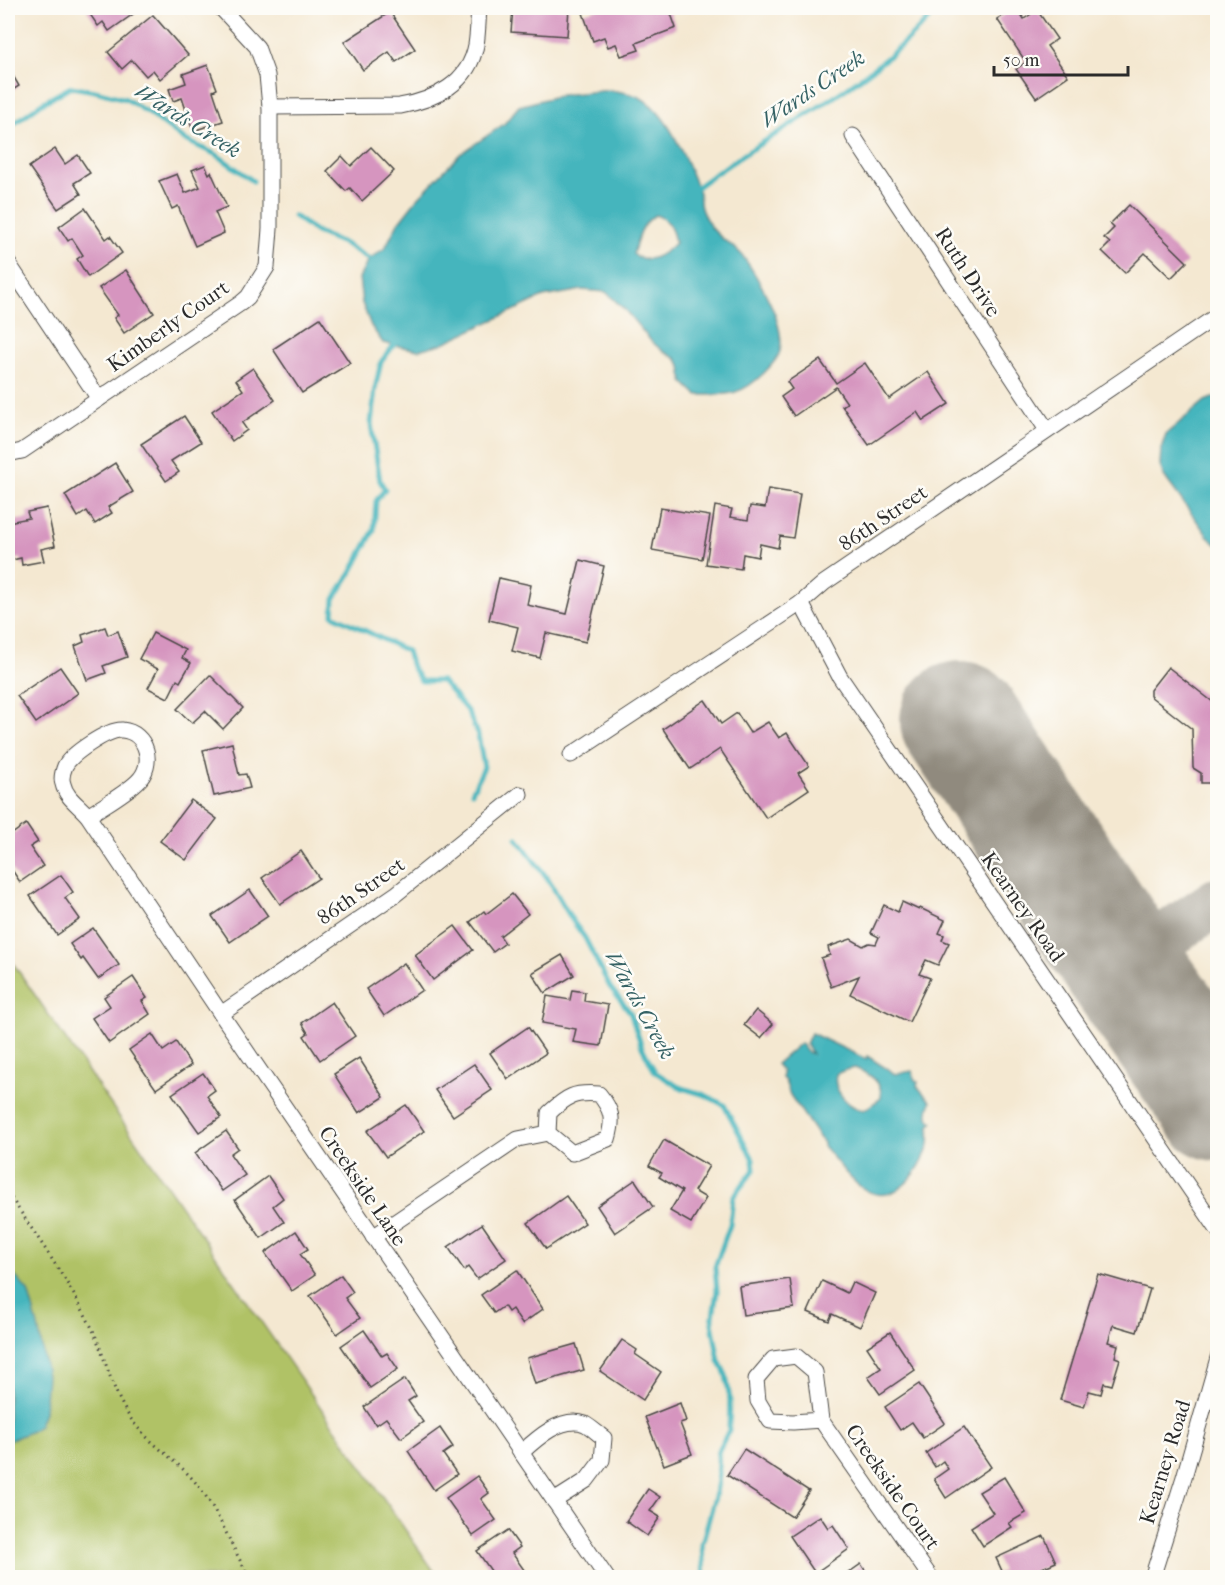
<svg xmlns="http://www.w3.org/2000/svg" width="1225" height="1585" font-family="'IM FELL French Canon',serif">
<rect width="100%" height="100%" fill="#fdfcf7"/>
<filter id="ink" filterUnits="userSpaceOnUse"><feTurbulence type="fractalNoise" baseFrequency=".0167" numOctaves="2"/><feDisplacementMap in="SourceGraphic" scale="12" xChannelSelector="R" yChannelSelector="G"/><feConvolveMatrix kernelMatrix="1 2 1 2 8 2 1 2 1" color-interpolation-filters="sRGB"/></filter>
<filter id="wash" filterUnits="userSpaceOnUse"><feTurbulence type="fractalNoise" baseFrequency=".008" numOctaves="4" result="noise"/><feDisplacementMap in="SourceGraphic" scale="24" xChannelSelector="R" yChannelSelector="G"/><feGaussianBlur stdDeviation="1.35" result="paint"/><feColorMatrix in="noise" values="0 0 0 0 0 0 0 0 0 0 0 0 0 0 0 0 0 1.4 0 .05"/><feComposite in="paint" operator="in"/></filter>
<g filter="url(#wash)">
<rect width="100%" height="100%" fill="#f4e8d1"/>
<path fill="#b0c266" stroke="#6e7648" stroke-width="1.5" d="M8,956L438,1577H8Z"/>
<g fill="#45b5bd" stroke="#387074" stroke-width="1.5" fill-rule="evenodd">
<path d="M610,90C620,92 633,93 641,98C670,115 686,160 698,190C701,196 699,202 701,208C702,213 706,219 709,224C719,240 732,243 742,255C758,277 786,324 780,351C778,359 769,368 764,373C741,396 728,395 697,395L683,382L681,366L676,358L664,352L651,341L625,310L606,292L582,290L543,297L441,344L418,350L383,343L371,326L362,303L359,278L369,259L385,248L398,223L416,200L459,155L504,124L519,106L561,95ZM655,215C668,218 673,230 675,243C662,256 648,265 633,254C638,238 641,224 655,215Z"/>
<path d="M1217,396H1218L1217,545L1210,539L1164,476L1160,466L1161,449L1166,434L1205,401Z"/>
<path d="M811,1033L866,1059L867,1056L895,1074L912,1071L915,1080L918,1082L917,1086L931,1102C928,1109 925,1118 933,1122L930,1126C928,1134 931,1140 928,1148C918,1175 892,1210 861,1187C846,1177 836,1159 823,1146V1143L790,1095L785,1081L782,1078V1071L776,1064L800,1043L807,1052L812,1054L806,1044ZM855,1068C869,1074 883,1081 881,1098L864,1110C848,1108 832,1090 836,1074L845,1070Z"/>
<path d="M8,1272L16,1277L28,1291L38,1326L47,1376L44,1412L39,1425L32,1431L8,1441Z"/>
</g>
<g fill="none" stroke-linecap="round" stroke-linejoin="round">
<g stroke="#45b5bd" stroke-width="5">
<path d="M8,128L42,103L71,87L95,91L126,99L150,114L183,139L217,155L253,181"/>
<path d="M697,187C755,143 822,110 879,64C901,47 920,28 939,8"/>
<path d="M294,216L316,232L345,244L369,259"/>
<path d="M394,345L381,362L375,389L371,424L380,481L385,489L376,501L374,530L351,573L334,599L333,615L407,651L412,667L421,681H442L468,712L478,735L484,767L472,792"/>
<path d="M517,838L548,879L572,920L585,938L610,987L630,1012L642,1047L655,1072L679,1087L705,1095L724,1105L753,1159L754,1170L733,1197L730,1225L715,1267L717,1291L712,1323L719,1361L726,1375L730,1400L729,1430L718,1452L719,1475L716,1493L702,1544L704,1578"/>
</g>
<path stroke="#908a7e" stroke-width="48" d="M1123,965L1218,901"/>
<path stroke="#908a7e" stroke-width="120" d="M960,721L1123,965L1218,1101"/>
</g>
<g id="blocks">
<g fill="#d695bf">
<path d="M90,8H133L136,12L109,31L103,22L98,26L87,10Z"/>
<path d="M513,8H569L567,36L511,32Z"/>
<path d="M599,8H669L676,28L636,43L639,50L621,56L616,44L608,47L604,37L593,41L583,13Z"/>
<path d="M1015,8H1017L1024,19L1037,10L1057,39L1047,46L1068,76L1036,98L1016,69L1026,62L997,19Z"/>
<path d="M390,12L415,49L396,62L389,52L363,70L344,42Z"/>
<path d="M153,15L188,55L160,79L153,70L146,76L132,60L122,69L108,52Z"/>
<path d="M208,65L217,89L213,91L223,121L193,131L182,98L173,101L169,89L186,83L183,74Z"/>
<path d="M8,67L19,86L8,93Z"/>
<path d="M371,147L394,171L362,201L350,188L346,191L327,171L342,156L351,166Z"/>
<path d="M55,149L65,164L78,155L90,173L74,183L81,194L58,209L29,167Z"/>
<path d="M205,165L209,174L211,172L227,207L215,212L224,233L195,246L178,206L172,209L159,181L177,174L185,193L200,187L192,170Z"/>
<path d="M1129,205L1187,262L1171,278L1145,253L1125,273L1102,251L1110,243L1104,238L1114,228L1110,224Z"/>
<path d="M85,208L106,239L110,236L122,253L88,277L77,259L83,255L72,238L68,241L59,227Z"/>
<path d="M126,270L154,313L124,333L114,318L118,315L99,288Z"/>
<path d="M320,318L350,363L302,393L273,349Z"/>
<path d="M820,360L836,383L865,363L889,399L928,372L949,404L923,421L917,412L869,445L842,406L847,403L836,387L794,416L781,397L792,389L787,382Z"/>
<path d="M253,368L275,400L242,423L247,430L232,441L212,411L243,390L236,380Z"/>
<path d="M184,416L201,442L171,461L179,472L166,481L141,444Z"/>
<path d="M115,463L133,492L108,507L112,513L95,524L87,511L78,517L65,495Z"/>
<path d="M768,489L800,494L793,538L780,536L778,548L760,544L758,557L743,554L741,569L706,564L715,506L732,509L730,517L748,520L750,506L765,508Z"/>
<path d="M47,508L55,546L41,549L44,561L22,565L21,558L8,561V522L29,518L27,512Z"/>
<path d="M660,508L710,516L702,559L652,550Z"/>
<path d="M580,560L604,566L586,642L546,633L540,658L512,651L518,627L489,620L499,578L531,585L527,605L567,614Z"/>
<path d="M105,627L108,635L118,631L127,657L103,666L106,673L87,680L75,646L84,642L82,635Z"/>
<path d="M153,633L186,650L182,658L191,663L180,682L177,680L168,698L148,688L158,669L139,659Z"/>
<path d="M60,667L78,693L36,723L17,696Z"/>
<path d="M1168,667L1218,706V783H1201V773L1193,768L1192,729L1150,696V690Z"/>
<path d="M210,675L243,708L223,729L205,711L192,723L177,709Z"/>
<path d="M705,700L721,724L737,713L750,733L768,722L779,738L787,733L809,766L798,773L809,789L766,818L720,749L690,769L663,729Z"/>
<path d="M232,743L239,775L246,774L250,788L214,796L203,750Z"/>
<path d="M191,800L217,819L186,860L160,841Z"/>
<path d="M26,824L38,842L30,847L43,866L20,882L8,864V837Z"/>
<path d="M301,851L319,878L280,904L262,878Z"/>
<path d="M61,875L73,892L65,898L80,919L57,935L30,896Z"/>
<path d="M250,890L268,916L230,942L212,916Z"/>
<path d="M512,894L528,914L500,936L505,943L493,952L470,922L484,911L486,914Z"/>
<path d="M902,902L919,910L920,908L945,920L939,933L944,935L942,940L949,943L938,965L926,960L919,974L930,978L909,1022L850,994L859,976L831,987L821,958L830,955L828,947L851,939L863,946L869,943L876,944L879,937L871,933L884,905L898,912Z"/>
<path d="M455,926L473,950L433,980L415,955Z"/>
<path d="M93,928L119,965L98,979L83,958L81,960L70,944Z"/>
<path d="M562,955L574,975L545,993L532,973Z"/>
<path d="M404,963L422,990L384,1016L366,989Z"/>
<path d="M133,977L147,998L142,1001L150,1014L109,1043L92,1018L110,1006L104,997Z"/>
<path d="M572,990L585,992L584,1001L608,1005L601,1046L573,1042L576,1029L542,1023L547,996L570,1000Z"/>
<path d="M332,1002L355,1036L320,1060L304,1036L308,1033L302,1023Z"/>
<path d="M756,1010L773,1024L761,1038L744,1025Z"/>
<path d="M528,1027L546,1053L508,1079L490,1053Z"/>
<path d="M152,1034L163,1051L176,1042L191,1065L156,1089L129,1050Z"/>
<path d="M359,1058L384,1097L359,1113L334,1074Z"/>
<path d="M474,1064L492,1090L453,1116L435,1090Z"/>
<path d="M203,1073L215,1090L207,1096L221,1117L199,1132L172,1094Z"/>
<path d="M406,1105L424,1131L386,1157L367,1131Z"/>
<path d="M226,1131L238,1148L230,1154L245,1175L222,1191L195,1153Z"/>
<path d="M664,1140L709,1166L694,1191L706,1198L691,1223L670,1211L682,1191L659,1177L662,1173L649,1166Z"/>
<path d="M268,1176L283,1198L273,1206L284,1222L261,1238L235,1200Z"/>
<path d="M635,1180L653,1207L615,1233L597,1206Z"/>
<path d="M566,1196L585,1223L546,1249L528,1223Z"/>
<path d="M482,1224L506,1259L477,1279L468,1267L464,1270L448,1247Z"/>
<path d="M296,1231L308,1249L300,1254L315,1275L292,1291L265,1253Z"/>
<path d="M517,1270L543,1309L522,1324L512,1309L508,1312L504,1306L494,1313L481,1295Z"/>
<path d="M1098,1274L1150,1289L1137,1332L1113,1325L1108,1342L1118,1345L1115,1357L1120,1359L1112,1385L1104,1383L1101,1394L1089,1391L1084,1407L1060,1400Z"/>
<path d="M341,1275L353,1292L345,1298L360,1318L337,1334L310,1296Z"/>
<path d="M790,1279L794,1308L743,1315L739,1286Z"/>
<path d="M822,1281L847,1293L852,1282L875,1293L860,1327L832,1314L829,1321L808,1312Z"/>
<path d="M364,1330L382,1356L387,1353L398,1369L370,1388L341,1346Z"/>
<path d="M890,1332L915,1370L880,1394L868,1377L881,1368L867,1347Z"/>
<path d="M622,1340L637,1350L635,1354L661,1372L643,1400L600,1371Z"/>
<path d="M576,1344L584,1370L535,1384L527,1358Z"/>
<path d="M405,1379L416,1396L408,1401L423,1422L401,1438L386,1418L376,1425L364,1407Z"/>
<path d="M919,1384L945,1423L923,1438L912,1422L900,1430L885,1407Z"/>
<path d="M680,1403L686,1421L680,1423L692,1454L664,1465L645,1417Z"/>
<path d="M964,1427L991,1467L946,1498L934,1479L948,1469L943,1461L935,1467L926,1453Z"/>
<path d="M440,1428L453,1447L443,1454L457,1474L434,1490L408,1451Z"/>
<path d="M744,1449L809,1491L792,1517L727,1475Z"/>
<path d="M477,1476L489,1493L481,1499L496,1520L473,1536L446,1498Z"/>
<path d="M1004,1477L1026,1513L1009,1523L1012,1527L983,1546L971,1527L993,1513L979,1492Z"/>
<path d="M648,1489L660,1497L650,1511L660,1517L647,1536L626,1521Z"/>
<path d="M820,1516L828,1528L833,1525L849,1549L815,1573L790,1536Z"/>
<path d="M508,1530L520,1547L512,1553L527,1574L522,1578H496L477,1551Z"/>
<path d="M1044,1536L1056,1562L1031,1573L1033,1578H998L996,1574L1002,1571L996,1558Z"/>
<path d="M861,1564L870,1578H841Z"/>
</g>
</g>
</g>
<g filter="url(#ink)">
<use href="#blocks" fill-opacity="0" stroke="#494744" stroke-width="1.5"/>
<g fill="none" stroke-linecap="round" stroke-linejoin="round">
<defs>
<g id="street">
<path d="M270,107L400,106C435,100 469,83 476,45C478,33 478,20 479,8"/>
<path d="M853,136L1047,430"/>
<path d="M8,263L99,399"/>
<path d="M8,454L22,451L241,303L248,297L267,267L270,229V107L267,75L257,47L221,8"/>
<path d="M801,603L840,677L1218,1230"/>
<path d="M571,755L801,603L824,583L1218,315"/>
<path d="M88,816C104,805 123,795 137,782C156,765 147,732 122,730C108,729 71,754 65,766C63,771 61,779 63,784C66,798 79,805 88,816L221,1014L607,1578"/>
<path d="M221,1014L396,894L520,794"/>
<path d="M373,1237L518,1139L548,1133L572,1153L608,1139C614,1119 612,1110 599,1094C574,1092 567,1096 549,1113L548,1133"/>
<path d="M821,1420L793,1422L770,1421L758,1401L756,1379L773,1359L796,1356L815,1372L821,1420L931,1578"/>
<path d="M521,1453C536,1439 562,1415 585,1424C591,1427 598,1434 604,1438L602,1460L587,1480L554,1501"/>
<path d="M1152,1578L1184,1477L1218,1358"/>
</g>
</defs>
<use href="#street" stroke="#494744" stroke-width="17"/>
<path stroke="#494744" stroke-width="3" stroke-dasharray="1.5 4.5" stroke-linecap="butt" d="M8,1193C37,1237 68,1280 92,1328C104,1354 110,1383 124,1408C143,1442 173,1455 196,1483C219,1511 231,1547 250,1578"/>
<use href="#street" stroke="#fff" stroke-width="15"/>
</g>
</g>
<g text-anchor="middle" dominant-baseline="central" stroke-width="5" stroke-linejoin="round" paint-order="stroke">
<g font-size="21" fill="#2b2b2b" stroke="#fdfcf7">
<text transform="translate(968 272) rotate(57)">Ruth Drive</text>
<text transform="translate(168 326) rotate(-35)">Kimberly Court</text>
<text transform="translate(883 518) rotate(-34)">86th Street</text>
<text transform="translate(361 891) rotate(-35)">86th Street</text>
<text transform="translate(1023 907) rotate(55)">Kearney Road</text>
<text transform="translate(363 1186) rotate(56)">Creekside Lane</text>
<text transform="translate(1165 1462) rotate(-73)">Kearney Road</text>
<text transform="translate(893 1487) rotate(55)">Creekside Court</text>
</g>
<g font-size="22" font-style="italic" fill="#356265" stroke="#fdfcf7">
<text transform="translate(813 89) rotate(-34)">Wards Creek</text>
<text transform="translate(188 121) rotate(32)">Wards Creek</text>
<text transform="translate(640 1005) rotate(61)">Wards Creek</text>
</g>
</g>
<rect width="1225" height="1585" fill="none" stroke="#fdfcf7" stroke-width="30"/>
<path d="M994 66v9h134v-9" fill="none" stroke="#2b2b2b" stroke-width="3"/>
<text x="1003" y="66" font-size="18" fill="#2b2b2b" stroke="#fdfcf7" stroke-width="4.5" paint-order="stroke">50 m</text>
</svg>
